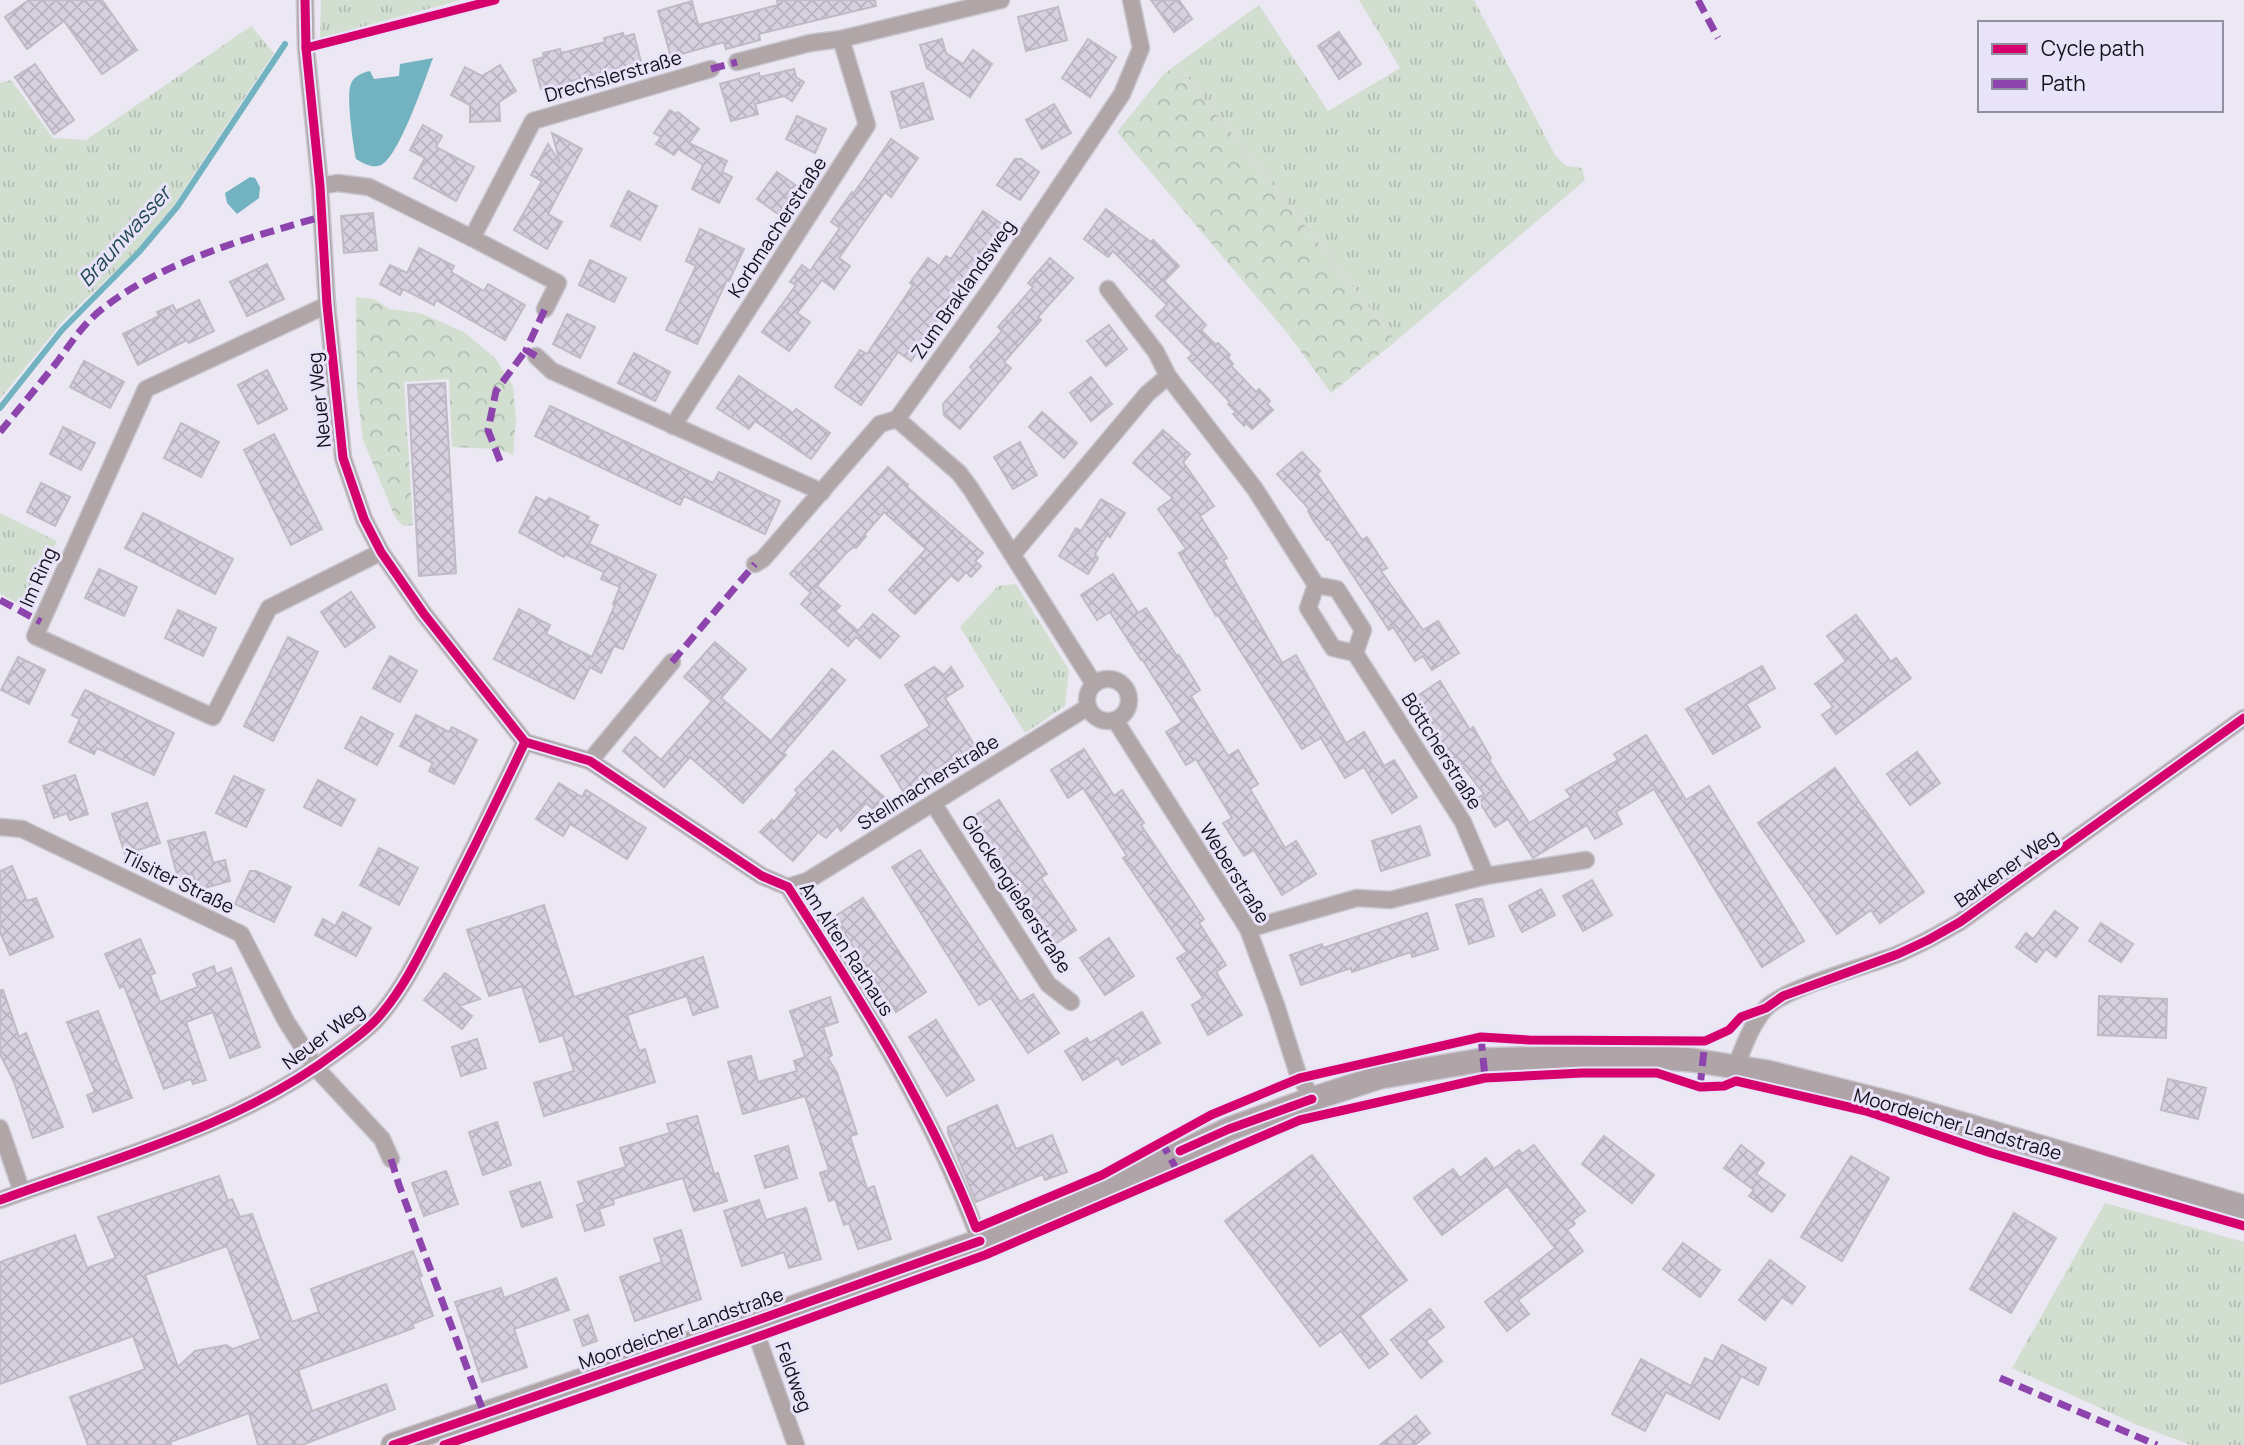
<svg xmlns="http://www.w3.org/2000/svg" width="2244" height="1445" font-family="Manrope,sans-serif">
<defs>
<pattern id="grass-tufts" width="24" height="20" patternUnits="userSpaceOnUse" patternTransform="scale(1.75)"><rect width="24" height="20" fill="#d1ded0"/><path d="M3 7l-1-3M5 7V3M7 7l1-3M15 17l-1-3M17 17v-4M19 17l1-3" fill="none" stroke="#b2bdb2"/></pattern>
<pattern id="forest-crowns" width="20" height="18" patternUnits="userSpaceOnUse" patternTransform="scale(1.75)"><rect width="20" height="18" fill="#d1ded0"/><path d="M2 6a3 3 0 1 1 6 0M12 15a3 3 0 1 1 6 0" fill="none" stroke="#b2bdb2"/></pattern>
<pattern id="building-cross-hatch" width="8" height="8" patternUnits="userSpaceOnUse" patternTransform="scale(1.75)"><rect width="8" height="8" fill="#d8d0e0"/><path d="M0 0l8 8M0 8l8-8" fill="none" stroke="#b8b2bf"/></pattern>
</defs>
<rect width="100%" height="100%" fill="#ebe8f4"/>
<g fill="url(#grass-tufts)">
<path d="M321,0H461L320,38Z"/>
<path d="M1359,0H1474L1555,155L1566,166L1582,168L1585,180L1396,341L1177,64L1259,5L1328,111L1400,68Z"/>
<path d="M251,26L274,53L174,205L135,252L63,321L0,399V83L11,80L53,138L86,140Z"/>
<path d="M0,513L57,541L26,608L0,594Z"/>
<path d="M1016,584L1069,670L1065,706L1025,733L960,627L998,586Z"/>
<path d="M2105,1203L2244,1242V1445H2191L2135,1424L2012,1368Z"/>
</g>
<g fill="url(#forest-crowns)">
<path d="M1177,64L1396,341L1331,393L1289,335L1117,132L1163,75Z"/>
<path d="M356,297L374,299L390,309L420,313L464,332L495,358L513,386L516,419L513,455L498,449L452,447L449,379L404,382L413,525L403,526L395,517L363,440L357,391Z"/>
</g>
<g fill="#73b3c1">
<path d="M433,58C425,79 399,157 381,165C372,169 363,163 356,159C353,145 347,100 350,87C352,77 361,73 370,71L374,79L399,76L400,64Z"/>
<path d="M250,177L255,178L260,187L259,198L237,214L227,203L225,193Z"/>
</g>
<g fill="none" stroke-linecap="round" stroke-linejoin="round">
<path stroke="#73b3c1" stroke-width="6" d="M0,408L62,330L139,252L177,207L285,44"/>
</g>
<g fill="url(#building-cross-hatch)" stroke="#bebbc4" stroke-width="2" fill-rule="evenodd">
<path d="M29,0H102L137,50L102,74L64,21L27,49L5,17Z"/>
<path d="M777,0H875L876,6L759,34L760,40L726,49L724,42L671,57L658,11L692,1L698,25L778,5Z"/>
<path d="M1151,0H1179L1192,19L1174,32Z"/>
<path d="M1058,7L1067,40L1026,51L1018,17Z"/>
<path d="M1339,32L1361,64L1339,79L1318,46Z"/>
<path d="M623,33L624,37L634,34L642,66L632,68L634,73L615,78L613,73L602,76L601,73L568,82L569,84L541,89L533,60L544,57L543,53L560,49L561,53L605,42L604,38Z"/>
<path d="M942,39L946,53L963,64L973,50L992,64L970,97L927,68L920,45Z"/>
<path d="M1088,39L1116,57L1090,97L1062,78Z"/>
<path d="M35,64L74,120L54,134L15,77Z"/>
<path d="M500,65L516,91L499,102L500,121L470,122V105L451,95L465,67L482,76Z"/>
<path d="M794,69L796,77L804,82L792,101L784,96L755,104L758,114L731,121L720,84L759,73L760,77Z"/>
<path d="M923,83L933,119L901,128L891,92Z"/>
<path d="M1054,104L1071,133L1042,149L1026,120Z"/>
<path d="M670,110L676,114L678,112L699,129L689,143L727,161L722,172L732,177L719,203L692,189L703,165L678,149L674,155L656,144L661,137L654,133Z"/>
<path d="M797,116L826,129L815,153L786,139Z"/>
<path d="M423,125L442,136L436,147L474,167L456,201L414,178L425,158L410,150Z"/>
<path d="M552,133L582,149L548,214L562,222L547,249L514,230L542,181L531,175L548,144L560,163Z"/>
<path d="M891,139L918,158L891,197L885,192L839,258L850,266L834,289L822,280L797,313L810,322L789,351L762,332L796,285L790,282L802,265L810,271L840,228L831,222L852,192L854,193Z"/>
<path d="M1015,159H1021L1039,172L1020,200L997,185Z"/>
<path d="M777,172L798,187L778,214L757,199Z"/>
<path d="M628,191L657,206L640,240L611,226Z"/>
<path d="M1106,209L1151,242L1153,240L1179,266L1164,281L1206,325L1201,330L1216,345L1218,343L1230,355L1228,358L1233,364L1231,366L1256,392L1259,389L1270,401L1267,404L1273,410L1252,429L1246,423L1244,426L1233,414L1236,412L1228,404L1230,402L1188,358L1193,354L1156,316L1167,305L1113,251L1108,257L1084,239Z"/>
<path d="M983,211L1006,227L987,255L984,253L911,361L898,352L861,405L835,387L860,350L867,354L913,285L910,283L928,258L939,266L946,256L951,259Z"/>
<path d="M373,213L377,250L344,253L341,216Z"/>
<path d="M700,229L744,249L729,281L727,280L697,344L666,330L696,266L686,261Z"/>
<path d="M419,248L454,266L451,272L484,291L488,284L525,305L505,340L436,300L434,305L403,289L400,295L380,284L390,265L407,273Z"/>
<path d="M1050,258L1073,278L1038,317L1041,320L1004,362L1011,368L960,429L944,415L943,404L973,370L970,367L1002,331L998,327L1033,287L1028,283Z"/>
<path d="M590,260L626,278L614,302L579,285Z"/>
<path d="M267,264L284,299L247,316L230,282Z"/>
<path d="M199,300L214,331L189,343L187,340L138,365L123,334L159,316L157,312L173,305L176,311Z"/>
<path d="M567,314L595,327L580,358L553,344Z"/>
<path d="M1109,325L1127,349L1106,366L1087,341Z"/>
<path d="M634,353L670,372L655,401L618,383Z"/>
<path d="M84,361L124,382L110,408L70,387Z"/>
<path d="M267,370L287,409L258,424L238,385Z"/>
<path d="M739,376L793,413L796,409L830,433L811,459L755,421L749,429L717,408Z"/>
<path d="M1091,377L1112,404L1091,421L1070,393Z"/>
<path d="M445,383L456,573L419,576L408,385Z"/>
<path d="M550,406L713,483L719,472L780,501L765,534L684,496L680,505L535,436Z"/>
<path d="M1042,412L1077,443L1064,458L1029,427Z"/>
<path d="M181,423L219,442L201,477L164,458Z"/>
<path d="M63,427L95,443L81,470L50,454Z"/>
<path d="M1163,430L1190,454L1183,462L1214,506L1200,516L1227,558L1223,560L1282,663L1296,655L1346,743L1364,732L1384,766L1394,760L1417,797L1392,813L1364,767L1345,778L1321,738L1302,749L1218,615L1216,616L1179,553L1186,549L1158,509L1173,498L1133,463Z"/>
<path d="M274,434L322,529L291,545L244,450Z"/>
<path d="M1020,442L1037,475L1013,489L994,457Z"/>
<path d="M1302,452L1320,471L1317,474L1362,540L1367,537L1387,568L1381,571L1423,630L1438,621L1459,653L1432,670L1423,656L1415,661L1393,627L1389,630L1329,539L1327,540L1313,520L1308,511L1310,510L1277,474Z"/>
<path d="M888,467L908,485L907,487L983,553L975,561L981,566L971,577L966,572L958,581L951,575L915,614L889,590L926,549L884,512L864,535L866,536L856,548L854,547L846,553L815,588L817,586L840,606L835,611L858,631L873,614L899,636L880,658L856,637L848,646L801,604L811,593L790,574Z"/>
<path d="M41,483L70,497L55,526L27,512Z"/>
<path d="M536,497L546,502L549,498L589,517L587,520L598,525L589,544L656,575L623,649L614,646L601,673L590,667L574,699L494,659L519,609L550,625L546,634L592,657L615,605L613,604L620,587L601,579L604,572L565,554L564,557L519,532Z"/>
<path d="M1101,499L1125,513L1110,537L1107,535L1095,554L1098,558L1088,574L1059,556L1076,528L1081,531Z"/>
<path d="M143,513L233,559L215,594L125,548Z"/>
<path d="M99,569L137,587L124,616L85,598Z"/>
<path d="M1113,574L1138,613L1146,608L1177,656L1179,655L1200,690L1191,696L1228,756L1238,750L1258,784L1250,789L1285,848L1296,841L1316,874L1282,895L1254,850L1244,856L1223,823L1232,818L1196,759L1186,765L1166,732L1182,722L1142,659L1141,660L1110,612L1097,620L1081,595Z"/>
<path d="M351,592L375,627L345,647L321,612Z"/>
<path d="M178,610L216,628L203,656L165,638Z"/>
<path d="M1856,615L1891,662L1896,658L1911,678L1836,734L1822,715L1833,707L1815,684L1846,661L1827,636Z"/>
<path d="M288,637L318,652L273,741L244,726Z"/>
<path d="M715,642L746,669L721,698L771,741L832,669L845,680L783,753L786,755L743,803L690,757L664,787L623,751L635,737L661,760L712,701L684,677Z"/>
<path d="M390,656L417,671L400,702L373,688Z"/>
<path d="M18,657L45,670L29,704L1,690Z"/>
<path d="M1762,666L1775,688L1746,704L1760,727L1713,754L1686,709Z"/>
<path d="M934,667L944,675L951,667L963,686L945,698L975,746L935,770L937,773L905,794L881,756L930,726L905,685Z"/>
<path d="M1440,681L1470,730L1473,727L1491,758L1489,760L1529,823L1571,797L1566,790L1618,760L1614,754L1646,735L1686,800L1709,786L1804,941L1762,967L1654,789L1616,812L1622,824L1595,839L1587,825L1533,858L1508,819L1495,827L1477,798L1484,794L1463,767L1454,772L1442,754L1446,752L1410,701Z"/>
<path d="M85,690L174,733L154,775L97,748L94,754L69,742L80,719L72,715Z"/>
<path d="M416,715L449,732L452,727L477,740L454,784L429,771L433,763L400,746Z"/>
<path d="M361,717L393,734L377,765L345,748Z"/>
<path d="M1084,749L1114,796L1122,790L1144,823L1141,825L1204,919L1199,923L1226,965L1216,972L1242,1015L1208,1035L1192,1005L1203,998L1177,958L1187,952L1123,858L1127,856L1083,788L1068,798L1051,770Z"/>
<path d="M833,751L884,797L873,809L866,803L841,831L837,826L826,838L818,832L793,861L760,832L772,820L774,822L798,793L795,790Z"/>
<path d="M1917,752L1940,783L1910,805L1887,774Z"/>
<path d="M1835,768L1924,892L1880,923L1871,910L1837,934L1758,823Z"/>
<path d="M75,775L88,814L70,820L67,813L54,818L43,786Z"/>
<path d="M234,776L264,790L246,827L216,813Z"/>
<path d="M318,780L355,800L341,826L304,807Z"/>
<path d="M559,783L582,797L586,790L646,828L627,859L570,824L563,836L536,819Z"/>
<path d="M999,800L1047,874L1041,878L1076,930L1046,950L1021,914L1026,910L966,821Z"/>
<path d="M147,803L160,843L125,854L112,814Z"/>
<path d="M1420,826L1430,855L1381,871L1372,841Z"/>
<path d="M205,832L213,863L225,860L230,881L197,890L193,874L178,878L168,841Z"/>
<path d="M379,848L418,868L399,905L360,885Z"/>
<path d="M920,850L1020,1002L1033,994L1059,1033L1028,1053L991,998L979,1005L892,867Z"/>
<path d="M12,866L27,901L36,898L53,937L10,955L0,932V871Z"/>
<path d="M250,871H256L291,887L274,922L235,904Z"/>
<path d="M1592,880L1612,915L1583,931L1563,896Z"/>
<path d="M1541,889L1555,915L1522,932L1509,906Z"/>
<path d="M863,898L926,992L896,1012L834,917Z"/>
<path d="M1476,899H1482L1494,936L1469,944L1456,905Z"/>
<path d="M544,905L574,997L703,957L718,1007L693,1015L687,996L627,1015L639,1051L645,1049L655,1082L544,1116L534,1083L574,1071L563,1035L540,1042L522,986L489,996L467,930Z"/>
<path d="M2055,911L2078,928L2056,957L2046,949L2036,962L2016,947L2026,933L2033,939Z"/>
<path d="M343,912L371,928L356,956L315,935L323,919L335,926Z"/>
<path d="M1427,913L1438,949L1412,957L1411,952L1352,972L1351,968L1301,985L1290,955L1322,944L1323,948Z"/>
<path d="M2101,923L2133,944L2121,962L2089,941Z"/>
<path d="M1109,938L1134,976L1105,995L1080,958Z"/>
<path d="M140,939L155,973L150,975L160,1002L198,987L193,974L214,966L216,974L231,968L260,1047L230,1058L213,1012L186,1022L206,1080L193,1084L191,1079L164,1089L124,986L120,988L105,954Z"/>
<path d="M445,973L480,999L459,1006L472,1016L462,1029L424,1000Z"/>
<path d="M0,990H3L19,1037L26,1033L63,1127L33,1138L14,1082L0,1054Z"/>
<path d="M2099,996L2167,999L2166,1038L2098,1035Z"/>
<path d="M830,997L838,1022L823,1027L832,1055L828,1058L837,1073L857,1134L850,1136L867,1189L874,1186L891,1239L858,1249L849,1223L844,1225L835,1199L829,1201L820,1173L829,1170L805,1096L743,1114L728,1062L751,1056L758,1082L797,1071L794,1061L805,1057L790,1011Z"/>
<path d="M98,1011L132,1098L93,1112L87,1095L95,1092L67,1022Z"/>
<path d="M1142,1012L1160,1043L1122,1065L1118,1058L1083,1080L1065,1051L1087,1038L1090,1043Z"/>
<path d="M936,1020L974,1080L947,1096L909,1037Z"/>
<path d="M477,1039L486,1068L461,1076L452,1047Z"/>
<path d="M2168,1079L2206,1088L2198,1119L2161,1110Z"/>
<path d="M997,1105L1016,1149L1052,1135L1067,1172L1045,1180L1043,1174L976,1202L948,1133V1127Z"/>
<path d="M697,1116L714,1174L718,1173L727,1201L694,1211L683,1178L613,1199L614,1204L599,1209L604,1225L585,1231L577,1205L585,1202L578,1182L626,1167L620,1148L670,1133L667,1124Z"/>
<path d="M497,1122L511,1165L483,1175L469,1132Z"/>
<path d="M1604,1136L1654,1175L1632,1203L1582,1164Z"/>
<path d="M1534,1145L1585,1211L1573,1220L1575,1224L1567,1230L1583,1251L1518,1300L1529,1314L1507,1331L1485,1302L1555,1248L1507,1186L1442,1235L1414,1198L1453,1169L1460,1178L1486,1158L1494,1169L1519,1150L1522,1154Z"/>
<path d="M1741,1145L1764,1163L1756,1174L1785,1195L1772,1212L1749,1196L1754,1190L1724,1168Z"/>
<path d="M788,1146L797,1178L765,1188L755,1156Z"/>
<path d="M1312,1155L1407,1280L1360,1316L1388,1354L1369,1368L1341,1331L1320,1346L1225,1221Z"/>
<path d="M1851,1156L1889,1178L1842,1261L1801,1237Z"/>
<path d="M446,1171L458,1204L424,1216L412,1183Z"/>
<path d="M219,1176L228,1201L232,1199L240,1217L252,1214L292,1322L319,1312L311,1289L413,1251L422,1276L419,1277L433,1316L412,1324L414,1328L298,1370L312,1411L386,1384L395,1409L302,1445H258L249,1413L170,1442L171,1445H88L70,1397L145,1369L133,1336L0,1384V1262L75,1235L87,1268L116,1258L98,1217ZM227,1246L261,1339L233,1349L226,1345L195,1351L178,1367L145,1275Z"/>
<path d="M540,1182L552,1217L522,1227L510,1192Z"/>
<path d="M759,1200L766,1220L806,1208L821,1259L789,1268L784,1252L742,1266L724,1211Z"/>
<path d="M2014,1213L2056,1238L2011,1313L1970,1289Z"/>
<path d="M681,1230L701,1299L635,1321L620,1277L662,1262L654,1239Z"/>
<path d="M1683,1243L1720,1270L1700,1297L1663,1269Z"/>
<path d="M1770,1260L1805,1287L1792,1304L1782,1297L1765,1320L1739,1300Z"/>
<path d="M556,1278L569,1310L514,1329L527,1367L482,1382L455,1302L501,1288L504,1298Z"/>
<path d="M1430,1309L1444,1327L1426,1341L1442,1361L1421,1378L1391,1340Z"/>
<path d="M588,1315L597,1341L583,1346L574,1320Z"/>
<path d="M1722,1345L1766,1368L1758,1385L1741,1376L1719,1419L1666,1392L1645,1431L1612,1414L1641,1359L1691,1386L1705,1358L1713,1362Z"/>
<path d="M1416,1416L1430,1433L1415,1445H1380Z"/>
</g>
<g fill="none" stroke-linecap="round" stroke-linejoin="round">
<defs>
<g id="minor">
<path d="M305,0L306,48L320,186L327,305L343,458L364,519L381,552L424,614L525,742L590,761L762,876L788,887C861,1001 933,1113 980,1241"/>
<path d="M737,62L810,43L841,39L1001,0"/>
<path d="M320,186L338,183L369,187L472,238L533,121L711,69"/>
<path d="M472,238L558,283L545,309"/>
<path d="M1108,289L1156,352L1168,376L1255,489L1316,585L1337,589L1363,630L1355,653"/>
<path d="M327,305L146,389L35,636L213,717L269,608L381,552"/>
<path d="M536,356L552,371L822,492"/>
<path d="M897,419L959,473L971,489L1094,684"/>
<path d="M673,426L867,125L841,39"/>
<path d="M1013,554L1147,394L1168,376"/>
<path d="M755,564L763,559L880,424L897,419L992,287L1122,94L1141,48L1131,0"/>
<path d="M1316,585L1308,608L1333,648L1355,653L1463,822L1486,876"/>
<circle cx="1108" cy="700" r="21"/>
<path d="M1115,720L1248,929L1276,1005L1297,1071L1312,1099"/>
<path d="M590,761L672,662"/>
<path d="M933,803L1048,984L1071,1002"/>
<path d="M0,827L22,829L241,934L286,1021L316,1068L382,1139L391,1159"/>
<path d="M788,887L807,881L1088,707"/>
<path d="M1248,929L1357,898L1390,900L1486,876L1586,860"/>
<path d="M1736,1066C1744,1046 1751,1025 1765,1009C1783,988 1868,966 1898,954C1920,945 1939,934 1960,922L2244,718"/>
<path d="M0,1128L22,1192"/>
<path d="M0,1200C114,1158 240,1126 338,1051C353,1040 370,1028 382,1013C407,983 423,947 441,913C470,856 498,799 525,742"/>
<path d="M752,1322L796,1445"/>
</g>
<path id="secondary" d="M393,1445L752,1322L980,1241L1060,1210L1229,1129L1312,1099L1380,1077L1482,1060L1637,1056L1692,1060L1767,1072L1898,1105L2244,1207"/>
</defs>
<use href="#minor" stroke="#c9c6d0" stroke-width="19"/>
<use href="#secondary" stroke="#c9c6d0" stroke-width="26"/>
<use href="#minor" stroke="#b0a6a8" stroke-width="16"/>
<use href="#secondary" stroke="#afa4a8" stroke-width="23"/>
<g stroke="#8e44ad" stroke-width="7" stroke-dasharray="14 7" stroke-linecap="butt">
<path d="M1698,0L1718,38"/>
<path d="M711,69L737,62"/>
<path d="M536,356L526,350L545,309"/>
<path d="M0,432C19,409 38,386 57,362C71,343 83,324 102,309C161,262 250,237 321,217"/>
<path d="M500,461L488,430L496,391L526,350"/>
<path d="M0,600L41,622"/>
<path d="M672,662L755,564"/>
<path d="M1481,1037L1485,1078"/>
<path d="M1700,1087L1705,1041"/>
<path d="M1161,1141L1178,1172"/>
<path d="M391,1159L399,1185L486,1419"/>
<path d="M2000,1378L2157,1445"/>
</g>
<defs>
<g id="cycleway">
<path d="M305,0L306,48L320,186L327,305L343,458L364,519L381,552L424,614L525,742L590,761L762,876L788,887C858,996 929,1106 976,1228L1102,1175L1211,1115L1300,1078L1481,1037L1529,1040L1705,1041L1729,1030L1741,1017L1766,1008L1783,996L1898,954L1928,940L1960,922L2244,718"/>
<path d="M306,48L495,0"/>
<path d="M1180,1151L1229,1129L1312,1099"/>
<path d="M0,1200C114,1158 240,1126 338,1051C353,1040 370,1028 382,1013C407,983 423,947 441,913C470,856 498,799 525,742"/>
<path d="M393,1445L752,1322L980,1241"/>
<path d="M444,1445L757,1337L985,1255L1300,1120L1485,1078L1582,1073H1657L1700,1087L1724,1086L1736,1081L1866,1111L1991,1153L2244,1226"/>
</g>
</defs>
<use href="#cycleway" stroke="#e8e3f9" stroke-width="13"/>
<use href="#cycleway" stroke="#d6006c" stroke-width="9"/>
</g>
<g text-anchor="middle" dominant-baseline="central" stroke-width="6" stroke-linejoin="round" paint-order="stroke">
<g font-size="19" fill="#121018" stroke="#e8e3f9">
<text transform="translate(613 76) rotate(-16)">Drechslerstraße</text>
<text transform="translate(777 227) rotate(-57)">Korbmacherstraße</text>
<text transform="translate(963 289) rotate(-55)">Zum Braklandsweg</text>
<text transform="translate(319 400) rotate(-96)">Neuer Weg</text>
<text transform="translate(38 577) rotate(-66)">Im Ring</text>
<text transform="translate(1442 751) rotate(58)">Böttcherstraße</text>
<text transform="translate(928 782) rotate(-32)">Stellmacherstraße</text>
<text transform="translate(2006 868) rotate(-35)">Barkener Weg</text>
<text transform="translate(1235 873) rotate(58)">Weberstraße</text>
<text transform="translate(178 881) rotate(26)">Tilsiter Straße</text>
<text transform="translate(1017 894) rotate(57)">Glockengießerstraße</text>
<text transform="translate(847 949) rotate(57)">Am Alten Rathaus</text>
<text transform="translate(323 1036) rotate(-37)">Neuer Weg</text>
<text transform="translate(1958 1124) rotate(16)">Moordeicher Landstraße</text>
<text transform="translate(681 1328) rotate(-19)">Moordeicher Landstraße</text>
<text transform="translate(794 1377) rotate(70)">Feldweg</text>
</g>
<g font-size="21" font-style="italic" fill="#214a51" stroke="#e8e3f9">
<text transform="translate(124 236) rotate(-48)">Braunwasser</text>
</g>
</g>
<rect x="1978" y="21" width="245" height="91" fill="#e8e3f9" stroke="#928f9f" stroke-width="2"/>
<rect x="1992" y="44" width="35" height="10" fill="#d6006c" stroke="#928f9f" stroke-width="2"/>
<text x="2041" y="56" font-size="21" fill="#121018">Cycle path</text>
<rect x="1992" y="79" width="35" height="10" fill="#8e44ad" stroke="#928f9f" stroke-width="2"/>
<text x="2041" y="91" font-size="21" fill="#121018">Path</text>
</svg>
